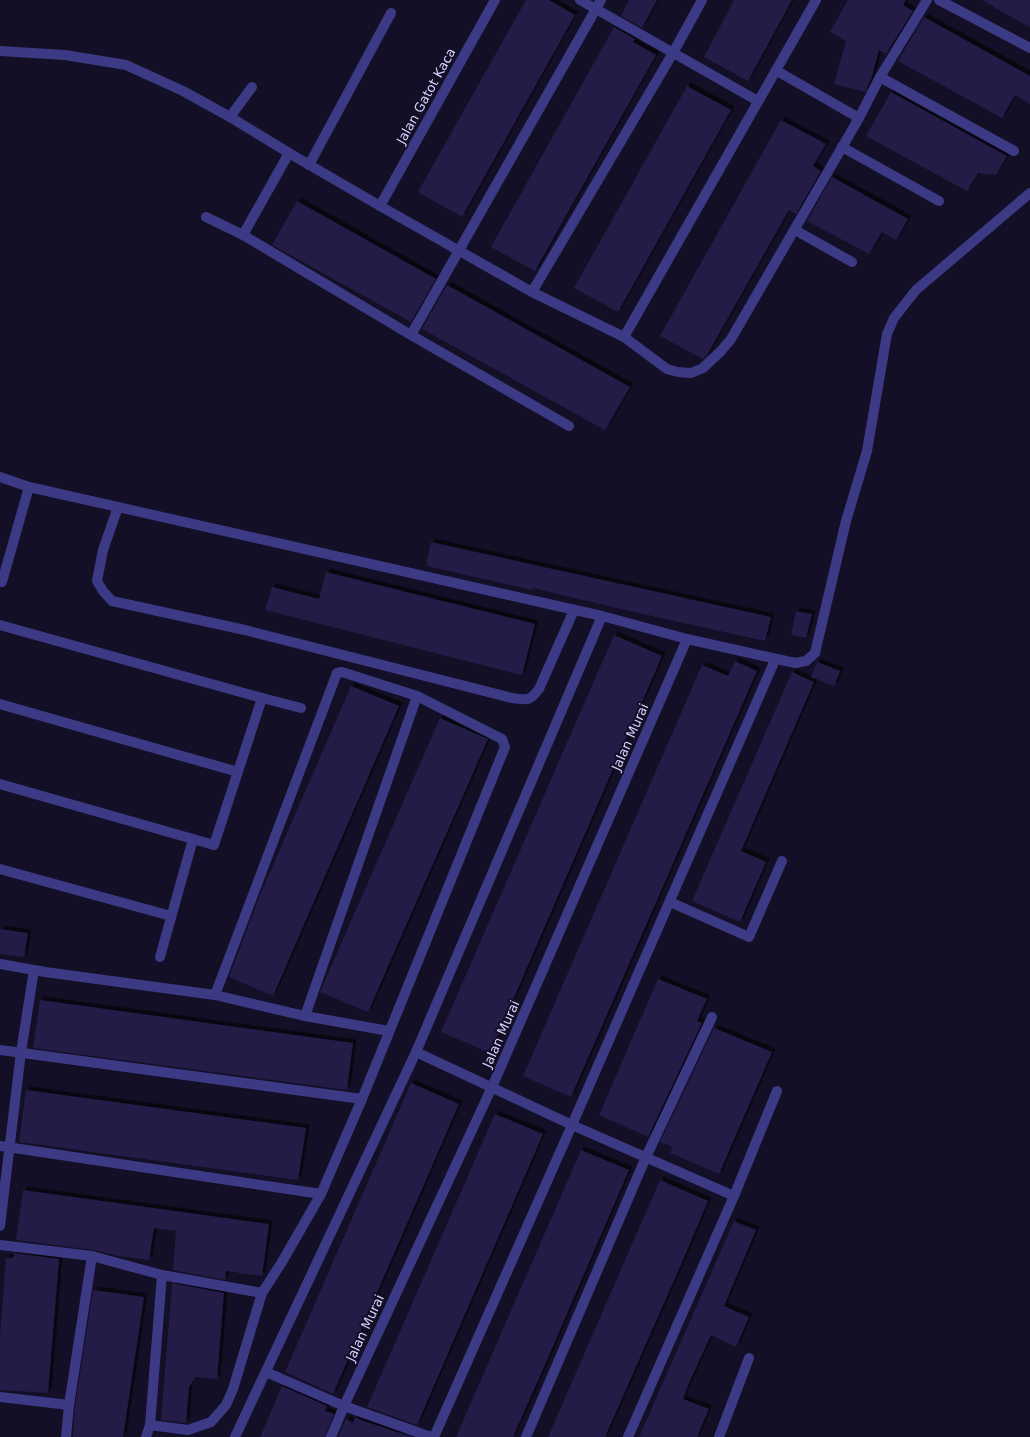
<svg xmlns="http://www.w3.org/2000/svg" width="1030" height="1437" font-family="'DejaVu Sans',sans-serif">
<defs>
<filter id="shadow"><feDropShadow dx="3.5" dy="-3.5" stdDeviation="0" flood-color="#0009"/></filter>
</defs>
<rect width="100%" height="100%" fill="#130f26"/>
<g fill="#241b47" filter="url(#shadow)">
<path d="M526,0H549L575,15L462,217L418,192Z"/>
<path d="M629,0H657L642,28L621,16Z"/>
<path d="M734,0H792L748,81L704,57Z"/>
<path d="M848,0H906L903,5L913,11L886,54L879,50L871,80L865,92L834,84L846,41L830,32Z"/>
<path d="M982,0H1030V27L1013,18Z"/>
<path d="M924,17L1030,76V104L1015,95L1002,118L898,61Z"/>
<path d="M614,27L635,39L633,42L656,55L535,271L491,247Z"/>
<path d="M687,86L731,110L618,312L574,288Z"/>
<path d="M891,92L1007,156L996,175L978,173L967,191L866,136Z"/>
<path d="M781,120L826,144L813,166L821,171L796,214L789,210L707,355L703,359L660,336Z"/>
<path d="M832,177L908,219L896,240L882,232L869,254L807,221Z"/>
<path d="M297,201L436,279L411,322L272,245Z"/>
<path d="M447,285L630,387L605,430L422,329Z"/>
<path d="M431,542L771,617L765,641L625,610L533,588L532,590L427,566V560Z"/>
<path d="M326,572L535,624L522,675L265,610L272,587L319,599Z"/>
<path d="M796,611L812,614L806,638L791,635Z"/>
<path d="M614,635L662,656L490,1053L441,1032Z"/>
<path d="M735,661L757,671L571,1097L523,1076L702,665L728,676Z"/>
<path d="M817,662L840,671L834,686L811,677Z"/>
<path d="M792,672L814,682L741,851L766,862L740,922L692,901Z"/>
<path d="M351,686L399,706L273,996L229,977L260,895Z"/>
<path d="M440,718L488,739L368,1012L320,992Z"/>
<path d="M0,929L28,933L24,957L0,954Z"/>
<path d="M658,979L707,999L697,1021L702,1023L648,1137L599,1115Z"/>
<path d="M40,1000L353,1043L347,1090L33,1048Z"/>
<path d="M714,1028L772,1052L719,1174L670,1153L673,1147L660,1142Z"/>
<path d="M411,1083L459,1104L333,1394L285,1372Z"/>
<path d="M26,1090L306,1128L298,1180L19,1142Z"/>
<path d="M495,1114L543,1134L417,1425L367,1407Z"/>
<path d="M581,1150L629,1170L547,1360L513,1437H456Z"/>
<path d="M660,1180L708,1201L680,1267L605,1437H548Z"/>
<path d="M23,1190L269,1224L262,1276L226,1271L225,1280L173,1270L176,1231L154,1228L149,1260L118,1256L93,1250L16,1240Z"/>
<path d="M734,1221L756,1230L724,1306L749,1317L736,1347L711,1335L689,1383L683,1399L709,1409L702,1425L697,1437H639Z"/>
<path d="M14,1253L59,1259L48,1393L0,1390V1336L6,1258H13Z"/>
<path d="M172,1283L224,1293L217,1379L196,1377L189,1387L186,1423L161,1420Z"/>
<path d="M93,1290L144,1297L123,1437H73L75,1406Z"/>
<path d="M282,1386L327,1406L325,1411L334,1414L325,1437H260Z"/>
<path d="M355,1417L361,1420L412,1437H338L346,1419L353,1423Z"/>
</g>
<g fill="none" stroke-linecap="round" stroke-linejoin="round">
<g stroke="#3d3a85" stroke-width="10">
<path d="M580,0L758,101"/>
<path d="M939,0L1030,48"/>
<path d="M0,51L65,55L126,65L183,91L230,117L289,153L380,206L532,292L624,337L667,369L678,372L691,373L703,368L721,351L731,339L859,118L880,77L927,0"/>
<path d="M777,71L859,118"/>
<path d="M880,77L1014,151"/>
<path d="M230,117L252,87"/>
<path d="M842,147L939,201"/>
<path d="M309,165L391,13"/>
<path d="M380,206L495,0"/>
<path d="M206,217L243,235L411,335L569,426"/>
<path d="M795,230L852,262"/>
<path d="M243,235L289,153"/>
<path d="M532,292L673,53L702,0"/>
<path d="M411,335L601,0"/>
<path d="M624,337L816,0"/>
<path d="M0,477L29,487L602,616L687,639L795,663L806,661L815,653L846,521L867,451L887,334L894,318L916,290L1030,193"/>
<path d="M118,507L103,550L97,581L103,591L112,601L245,630L512,698C527,700 529,702 539,689L574,610"/>
<path d="M2,582L29,487"/>
<path d="M0,625L262,698L301,708"/>
<path d="M0,704L238,772"/>
<path d="M0,784L214,845L262,698"/>
<path d="M0,869L171,916"/>
<path d="M670,902L749,937L782,861"/>
<path d="M160,957L193,839"/>
<path d="M0,964L45,972L215,995L305,1016L389,1031"/>
<path d="M305,1016L417,696"/>
<path d="M0,1050L362,1099"/>
<path d="M416,1052L572,1125L734,1196"/>
<path d="M0,1146L321,1194"/>
<path d="M0,1226L21,1052L34,970"/>
<path d="M0,1245L92,1256L162,1275L262,1293L282,1262L321,1194L362,1099L505,747L502,739L417,696L342,672L337,673L215,995"/>
<path d="M266,1372L344,1406L431,1437"/>
<path d="M0,1397L69,1405"/>
<path d="M150,1425L188,1430L211,1422L226,1405L233,1389L262,1293"/>
<path d="M66,1437L69,1405L92,1256"/>
<path d="M146,1437L150,1425L162,1275"/>
<path d="M235,1437L416,1052L602,616"/>
<path d="M331,1437L344,1406L492,1087L687,639"/>
<path d="M434,1437L572,1125L775,660"/>
<path d="M526,1437L646,1157L712,1017"/>
<path d="M628,1437L734,1196L777,1091"/>
<path d="M719,1437L749,1358"/>
</g>
</g>
<g text-anchor="middle" dominant-baseline="central" stroke-width="4" stroke-linejoin="round" paint-order="stroke">
<g font-size="13" fill="#d9d4ff" stroke="#130f26">
<text transform="translate(426 96) rotate(-61)">Jalan Gatot Kaca</text>
<text transform="translate(630 737) rotate(-66)">Jalan Murai</text>
<text transform="translate(501 1034) rotate(-66)">Jalan Murai</text>
<text transform="translate(365 1328) rotate(-65)">Jalan Murai</text>
</g>
</g>
</svg>
